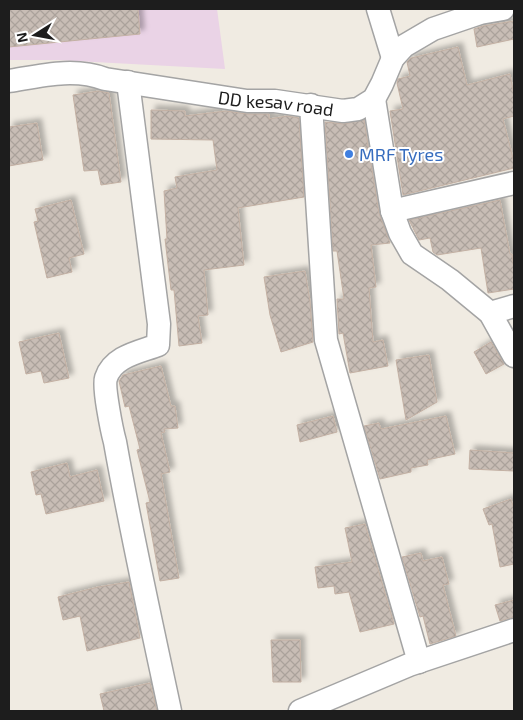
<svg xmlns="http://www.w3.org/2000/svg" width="523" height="720" font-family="'Exo 2',sans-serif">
<defs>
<pattern id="building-cross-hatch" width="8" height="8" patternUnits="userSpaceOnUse" patternTransform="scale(1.25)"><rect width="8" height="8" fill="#c8bdb5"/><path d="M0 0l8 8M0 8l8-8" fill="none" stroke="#aba29b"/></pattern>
<filter id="shadow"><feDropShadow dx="4.5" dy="-4.5" stdDeviation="2.5" flood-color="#0004"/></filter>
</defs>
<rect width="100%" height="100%" fill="#f0ebe2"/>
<path fill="#ead3e6" d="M9,9H217L225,69L57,60H9Z"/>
<g fill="url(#building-cross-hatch)" stroke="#c3b0a3" filter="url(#shadow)">
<path d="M9,9H138L140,34L9,47Z"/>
<path d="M514,21V39L477,47L474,29L483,26Z"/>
<path d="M458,47L467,85L510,74L514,95V116L503,119L514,162V168L403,195L390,111L403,109L397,83L398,79L410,76L407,62L411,58Z"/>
<path d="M99,91L109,93L121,182L101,185L98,170L84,171L73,95Z"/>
<path d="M151,110L185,111V116L226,111L247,114H269V119L287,116L299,118L304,197L238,208L244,265L204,270L208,315L198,316L202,343L179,346L174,290H171L165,239H167L164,191L177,188L175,177L217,170L213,140L151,139Z"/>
<path d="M364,120L379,213L390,243L371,245L376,287L369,288L373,342L383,340L388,366L350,373L343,333L339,334L337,299H344L337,251H333L325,122L344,124Z"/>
<path d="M37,123L43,160L9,166V127Z"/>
<path d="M71,200L84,254L69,258L72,272L47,278L34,222L38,221L35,209Z"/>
<path d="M500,200L510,254H512L514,270V289L488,293L481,248L437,255L433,252L430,238L419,240L409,220Z"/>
<path d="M305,271L310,301L313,342L281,352L270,315L264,277Z"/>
<path d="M59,333L69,378L44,383L41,371L26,374L19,342Z"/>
<path d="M491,342L504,364L486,374L474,352Z"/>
<path d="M429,355L437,402L406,420L396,360Z"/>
<path d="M161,366L171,406H175L178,428L164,429L165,432L161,433L170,472L161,474L179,578L160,581L146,503L150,502L137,450L140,449L129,406L125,407L119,381L123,375Z"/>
<path d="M333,416L337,432L300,442L297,425Z"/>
<path d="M446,416L455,454L427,460L428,465L411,468V472L380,479L364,426L379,423L381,429Z"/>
<path d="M470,450L514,453V471L469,469Z"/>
<path d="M67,463L70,477L97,470L104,501L46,514L41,494L36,495L31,472Z"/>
<path d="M511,499L514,509V564L500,567L492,524L489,525L483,509Z"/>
<path d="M365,524L394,624L360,632L349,592L335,594L334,586L318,588L315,567L352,562L345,528Z"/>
<path d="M421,553L423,561L442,557L449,584L443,585L456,636L430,644L423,616L420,617L402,557Z"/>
<path d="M129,582L140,638L87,651L80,616L63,620L58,597L98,587Z"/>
<path d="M514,600V617L500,621L495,605Z"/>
<path d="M271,640H300L301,682H273Z"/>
<path d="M150,683L157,711H104L100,694Z"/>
</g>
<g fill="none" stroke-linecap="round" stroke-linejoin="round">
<defs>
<g id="street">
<path d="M378,9L393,58"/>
<path id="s1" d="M9,81C40,76 74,67 105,79L247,101H275L343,111L358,109L374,99L382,84L393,58L404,46L433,29L480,13L503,9"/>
<path d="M128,82L159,324L158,345C140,352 113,356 106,378C103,387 112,431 115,442C131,532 151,622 170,711"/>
<path d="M374,99L392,211L400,233L412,254L450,280L490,313L514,356"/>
<path d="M311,105L326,340L419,662"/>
<path d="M392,211L514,183"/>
<path d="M490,313L514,306"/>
<path d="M300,711L409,665L514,630"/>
</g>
</defs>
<use href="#street" stroke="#a4a4a4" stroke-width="25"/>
<use href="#street" stroke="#fff" stroke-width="22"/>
</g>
<circle fill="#3f7fe0" stroke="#fff" stroke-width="2" cx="349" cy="154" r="5"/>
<g text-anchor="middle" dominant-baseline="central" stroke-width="4" stroke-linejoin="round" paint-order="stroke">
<g font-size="18" fill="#1d1d1d" stroke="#fff">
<text stroke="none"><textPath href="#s1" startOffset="270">DD kesav road</textPath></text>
</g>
<g font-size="18" fill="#366cbe" stroke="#fff" text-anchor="start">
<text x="359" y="154">MRF Tyres</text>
</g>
</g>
<rect width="523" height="720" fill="none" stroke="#1d1d1d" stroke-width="20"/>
<g transform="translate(35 35) rotate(259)" stroke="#ffffff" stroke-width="4" paint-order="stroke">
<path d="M0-4L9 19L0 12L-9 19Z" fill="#1d1d1d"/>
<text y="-8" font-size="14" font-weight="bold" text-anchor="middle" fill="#1d1d1d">N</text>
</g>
</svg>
